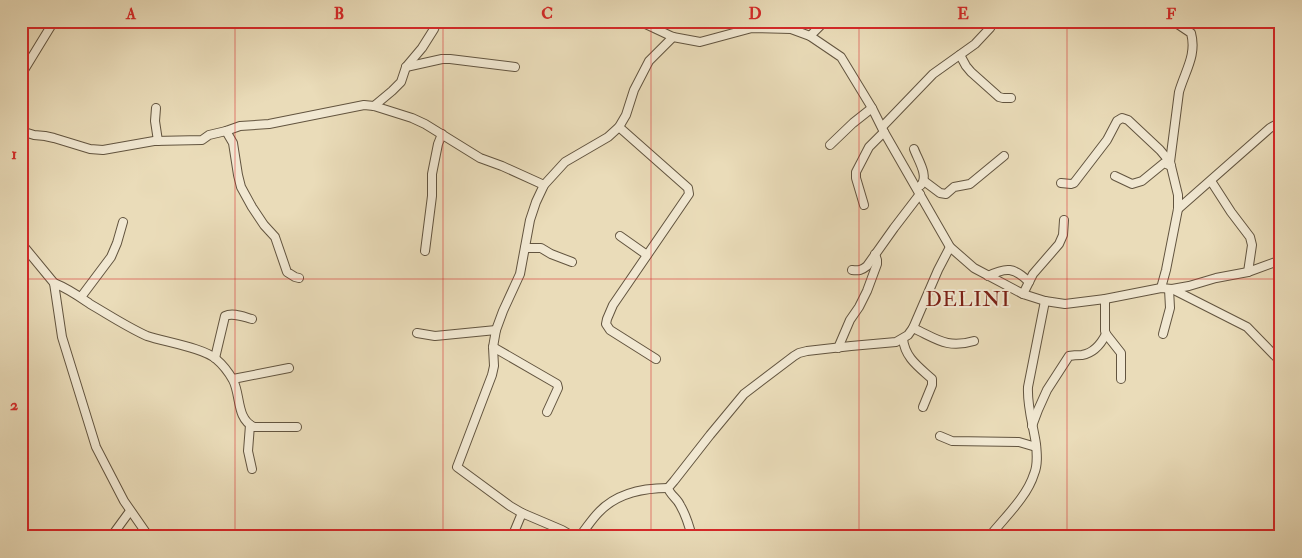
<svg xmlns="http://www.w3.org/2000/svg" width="1302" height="558" font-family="'IM FELL Double Pica',serif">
<rect width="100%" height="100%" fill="#eadcb9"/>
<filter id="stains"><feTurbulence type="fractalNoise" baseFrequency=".004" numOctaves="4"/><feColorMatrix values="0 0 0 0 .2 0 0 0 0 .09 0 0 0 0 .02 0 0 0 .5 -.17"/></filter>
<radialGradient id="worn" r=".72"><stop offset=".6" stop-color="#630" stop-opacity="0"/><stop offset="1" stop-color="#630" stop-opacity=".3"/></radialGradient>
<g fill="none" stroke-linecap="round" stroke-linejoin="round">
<defs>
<g id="minor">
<path d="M639,21L673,37L700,42L752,28L791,29L810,36L841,57L872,108L884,132L950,247L974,268L1023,294L1045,301L1065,304L1105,299L1161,288L1172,289L1247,327L1281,362"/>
<path d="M810,36L825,21"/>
<path d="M960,55L966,66L971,72L999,97L1003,98H1011"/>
<path d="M406,67L442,59H450L515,67"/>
<path d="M21,75L54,21"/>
<path d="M374,106L392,91L401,82L406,67L422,48L434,29L437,21"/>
<path d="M156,108L155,121L158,141"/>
<path d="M619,127L688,188L689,194L613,305L607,319L606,324L610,330L656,359"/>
<path d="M882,127L933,74L975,44L990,28L994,21"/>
<path d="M21,131L34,135L45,136L54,138L90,149L103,150L154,141L202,140L209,135L226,131L240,126L269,124L364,105L374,106L412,118L425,124L480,158L502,166L544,185"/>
<path d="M226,131L233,143L238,175L241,187L252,207L264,225L275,237L287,272L295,277L299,278"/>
<path d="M830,145L853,123L872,108"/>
<path d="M914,149C918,160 929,176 921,185"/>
<path d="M1115,176L1132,184L1142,181L1164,163L1171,166"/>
<path d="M924,181L940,193L946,194L954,187L970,184L1004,156"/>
<path d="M1211,181L1231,212L1250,237L1252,245L1248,272"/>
<path d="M1061,183L1071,184L1074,183L1107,140L1117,121L1122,118L1128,120L1160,150L1170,162"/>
<path d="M864,205L856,178V172L869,147L884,132"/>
<path d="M1178,209L1270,128L1277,124H1281"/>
<path d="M620,236L647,255"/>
<path d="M21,243L54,283L62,337L96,447L124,501L149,537"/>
<path d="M525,248H541L551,254L572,262"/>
<path d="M425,251L432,196V174L438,144L442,134"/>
<path d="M852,270C859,271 862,270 867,266L894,228L920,194"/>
<path d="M988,276C1006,267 1014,267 1029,282"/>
<path d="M54,283C69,289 77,295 90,304C109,315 127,327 147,336C165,342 204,348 216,359C222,364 229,373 233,380C241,395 236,419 254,427H297"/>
<path d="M1161,288L1166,270L1178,209V195L1170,162L1179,92C1185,71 1197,55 1191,33L1173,21"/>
<path d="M1172,289L1189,286L1216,278L1248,272L1281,260"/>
<path d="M1023,294L1033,274L1059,244L1063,235L1064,220"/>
<path d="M81,297L111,257L117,243L123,222"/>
<path d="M1105,299V331L1106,334L1121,353V379"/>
<path d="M913,328C937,339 947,349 974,341"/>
<path d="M417,333L435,336L496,330"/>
<path d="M1163,334L1170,308L1169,289"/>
<path d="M903,339C905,358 919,367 932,379V385L923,407"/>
<path d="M493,347L557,384L558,388L547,412"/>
<path d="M838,348L850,320L859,307L867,291L877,264V260L875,254"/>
<path d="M215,358L225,316C233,312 244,317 252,319"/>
<path d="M233,379L289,368"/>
<path d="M250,425L248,451L252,469"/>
<path d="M1032,426L1038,410L1047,390L1069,356C1074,355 1077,355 1082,355C1094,353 1101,344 1106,334"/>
<path d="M940,436L952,441L1019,442L1036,447"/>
<path d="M111,537L130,511"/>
<path d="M512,537L522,513"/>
<path d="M574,537L562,530L522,513L510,506L457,467L492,375L494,366L493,347L496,330L503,311L520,274L530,220L536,202L544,185L565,162L608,137L619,127L626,115L634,90L649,61L673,37"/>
<path d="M579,537C586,529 591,520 599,512C617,493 643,488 668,488"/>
<path d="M692,537C689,525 686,515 680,505C677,498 670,495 668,488L674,481L710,435L744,394L794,356L799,353L807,351L851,346L896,342L908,335L913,328L938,270L950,247"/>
<path d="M989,537C1004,518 1027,497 1034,474C1038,465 1037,454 1036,444C1033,424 1027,407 1028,387L1045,301"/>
</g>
</defs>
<use href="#minor" stroke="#62543f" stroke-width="10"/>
<use href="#minor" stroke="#f1e8d2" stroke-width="8"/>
</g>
<path fill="none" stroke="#d62828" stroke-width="1" stroke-opacity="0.55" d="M235,21V537M443,21V537M651,21V537M859,21V537M1067,21V537M21,279H1281"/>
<g text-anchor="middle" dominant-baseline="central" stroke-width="4" stroke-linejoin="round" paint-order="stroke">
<g font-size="20" letter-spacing="1" fill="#7a1f14" stroke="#f1e8d2">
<text x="968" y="299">DELINI</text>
</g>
</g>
<rect width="1302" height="558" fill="none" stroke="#eadcb9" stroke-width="55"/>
<rect x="28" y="28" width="1246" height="502" fill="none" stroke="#d62828" stroke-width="2"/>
<g font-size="16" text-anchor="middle" font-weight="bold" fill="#d62828">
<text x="131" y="19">A</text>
<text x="339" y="19">B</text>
<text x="547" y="19">C</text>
<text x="755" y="19">D</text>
<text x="963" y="19">E</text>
<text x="1171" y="19">F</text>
<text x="14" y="159">1</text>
<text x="14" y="410">2</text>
</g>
<rect width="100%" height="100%" filter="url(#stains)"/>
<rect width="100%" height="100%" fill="url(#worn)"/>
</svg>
